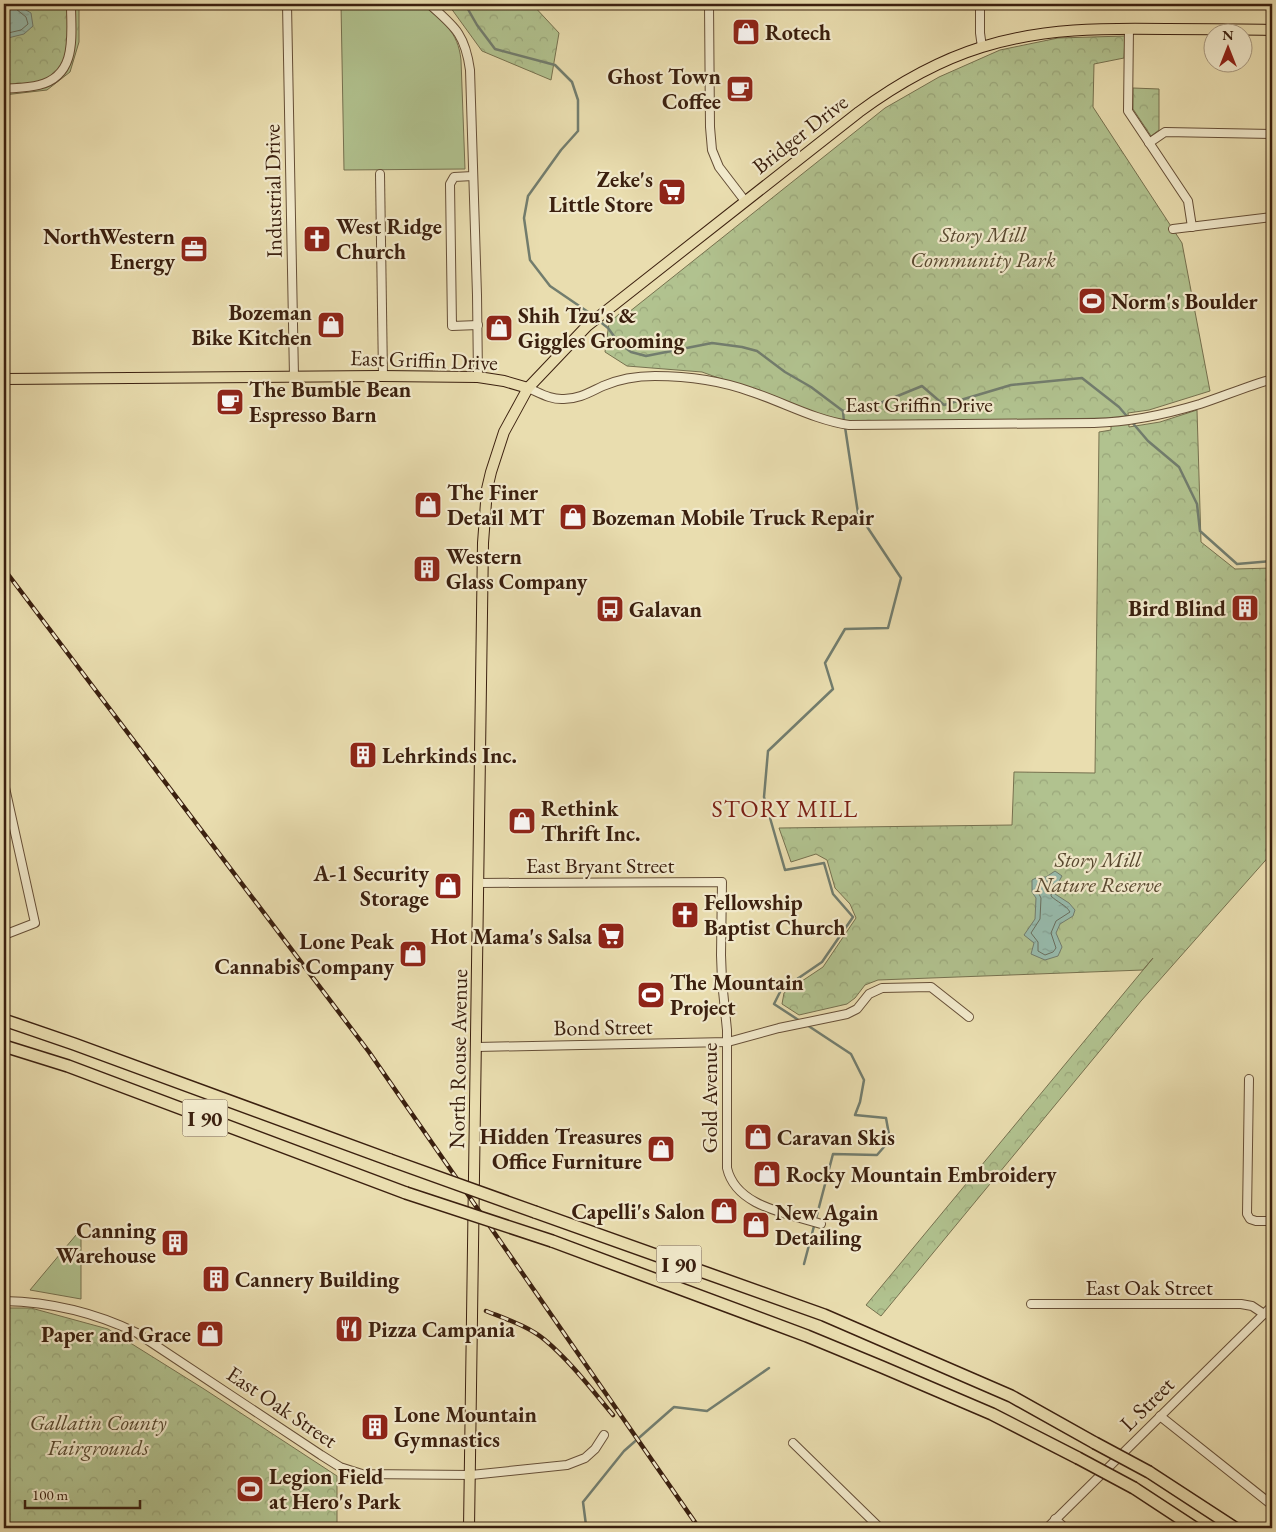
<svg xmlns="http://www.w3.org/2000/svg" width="1276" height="1532" font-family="'EB Garamond',serif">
<defs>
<pattern id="forest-crowns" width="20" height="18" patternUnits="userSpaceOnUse" patternTransform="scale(1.25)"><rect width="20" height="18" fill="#b1c28f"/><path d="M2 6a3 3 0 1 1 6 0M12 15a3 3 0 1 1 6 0" fill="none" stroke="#99a67a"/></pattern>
<pattern id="water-ripples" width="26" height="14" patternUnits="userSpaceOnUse" patternTransform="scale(1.25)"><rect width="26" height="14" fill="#97bbad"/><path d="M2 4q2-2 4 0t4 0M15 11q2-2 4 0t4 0" fill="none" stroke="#83a094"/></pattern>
</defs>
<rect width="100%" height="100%" fill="#e9ddaf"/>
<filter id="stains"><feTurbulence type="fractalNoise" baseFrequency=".004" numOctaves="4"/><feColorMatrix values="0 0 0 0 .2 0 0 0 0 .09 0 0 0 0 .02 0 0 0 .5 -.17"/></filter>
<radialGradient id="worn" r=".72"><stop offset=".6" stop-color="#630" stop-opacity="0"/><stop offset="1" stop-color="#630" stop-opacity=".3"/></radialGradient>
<g fill="#b1c28f" stroke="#76714f">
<path d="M341,4H422C443,22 458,31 461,60L465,169L344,170Z"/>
<path d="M81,1229V1299L30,1290Z"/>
</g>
<g fill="url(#forest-crowns)" stroke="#76714f">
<path d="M4,4H79V42L70,72L47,90L4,95Z"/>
<path d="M448,4H532L559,33L551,80L482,51Z"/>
<path d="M1125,36L1124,58L1094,64L1093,107L1182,243L1210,391L1149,410L1128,413L1129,427L1160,422L1197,410L1201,542L1235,569L1272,568V853L1141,1001L881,1316L866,1305L1153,958L1143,970L878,980L865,985L855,998L847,1004L799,1015L782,1004L784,993L823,967L856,918L850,904L835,888L827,860L816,854L791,862L779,828L1012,825L1014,772L1095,773L1099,432L1111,430V418L854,422L832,419L702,372L627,366L605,352L609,323L619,314L624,316L885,108L939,77L1000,50L1058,38Z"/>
<path d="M1133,88L1159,89V130L1151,136L1133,109Z"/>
<path d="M4,1308H31L108,1329L204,1389L337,1476V1528H4Z"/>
</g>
<g fill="url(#water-ripples)" stroke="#727d6e">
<path d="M4,4H16L31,13L33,26L24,34L4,39Z"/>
<path d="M1055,871L1062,876L1057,885L1055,894L1069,903L1075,910L1073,916L1060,924L1056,933L1062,947L1058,956L1045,960L1031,954L1034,943L1024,935L1035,919L1036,898L1032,892V880L1038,877H1046Z"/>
</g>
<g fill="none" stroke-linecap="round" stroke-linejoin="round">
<g stroke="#696e5e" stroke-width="1">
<path d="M4,34L21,30L28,24L26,17L16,9L14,4"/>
<path d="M1051,881L1053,883L1051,896C1057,902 1066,905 1070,912L1056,921L1051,933L1056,948L1053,952L1045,955L1038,951V942L1031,933L1040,919L1041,898L1037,890V884L1040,882Z"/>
</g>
<g stroke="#727d6e" stroke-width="2.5">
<path d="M465,4L477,25L495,49L555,65L572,82L578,100V131L561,150L528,196L524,218L530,260L550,286L594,316"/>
<path d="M598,320L608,328L619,343L631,352L646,356L712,343L742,347L757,351L785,372L811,387L843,411L878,404L922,386L944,405L1011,385L1082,378L1119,407L1148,441L1179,467L1197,504L1200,531L1237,564L1272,561"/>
<path d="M843,411L844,422"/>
<path d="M800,1021L774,1004L781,990L822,962L853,917L833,894L824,863L785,870L764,797L768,751L833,689L825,663L845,629L888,628L901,578L858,513L845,427"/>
<path d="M804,1264L833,1154L877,1155L890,1140L886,1118L855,1115L860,1102L864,1080L851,1054L807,1025"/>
<path d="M589,1528L586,1525L583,1502L624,1451L674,1407L707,1411L769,1368"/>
</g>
<defs>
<g id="minor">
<path d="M287,4L294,377"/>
<path d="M429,4C455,27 465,34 470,70L477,295L478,377"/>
<path d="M709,4L710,127L712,150L719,167L745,201"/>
<path d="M980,4V33L982,47"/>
<path d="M1129,28L1128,111L1188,201L1192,227"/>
<path d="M4,89C15,88 28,88 39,85C78,75 71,35 71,4"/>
<path d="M1149,143L1165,132L1272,134"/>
<path d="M380,174L383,376"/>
<path d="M473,176L454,177L450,184L452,326L478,325"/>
<path d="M1173,229L1272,217"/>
<path d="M528,388C540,393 551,400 564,399C579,399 590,392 603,386C619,379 638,376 655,376C687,376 722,381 752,392C785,403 815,420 849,425L1094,423C1128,422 1167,414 1200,404C1224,396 1248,386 1272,379"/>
<path d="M4,783L35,923L4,935"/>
<path d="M478,883L722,882L721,955L722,981L727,1030V1168C736,1207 787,1213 821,1224"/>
<path d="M477,1047L728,1042L779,1028L847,1014L857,1009L869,994L882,988L931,987L969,1017"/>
<path d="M1249,1079L1247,1214L1250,1219L1256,1221H1272"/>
<path d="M4,1301C50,1302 96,1313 137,1333L321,1455L340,1467L362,1474L471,1475L567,1465L585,1458L595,1449L604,1435"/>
<path d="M1031,1304H1241L1252,1306L1264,1314"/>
<path d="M1160,1416L1272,1505"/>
<path d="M793,1443L880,1528"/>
<path d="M1055,1519L1065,1528"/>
<path d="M1047,1528L1272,1306"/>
</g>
<g id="major">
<path d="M4,379L380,376L478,377L504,381L528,388"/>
<path d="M469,1528L483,543L487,489L491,472L504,432L528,388L587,326L859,112C897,84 937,61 982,47C1043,28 1104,28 1166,29C1202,29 1237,29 1272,30"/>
</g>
<g id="highway">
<path d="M4,1020L74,1044L390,1160"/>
<path d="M4,1046L68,1066L406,1193"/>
<path d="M535,1212L824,1315L1011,1396L1095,1443"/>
<path d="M552,1241L807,1336L882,1367L992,1414L1078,1458"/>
<path d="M1149,1472L1235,1528"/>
<path d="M1134,1488L1195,1528"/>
</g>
</defs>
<use href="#minor" stroke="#664f37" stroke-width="10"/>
<use href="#major" stroke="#3b200f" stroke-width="12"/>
<use href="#highway" stroke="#3b200f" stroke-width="14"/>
<use href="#minor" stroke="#f1e9cb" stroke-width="8"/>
<use href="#major" stroke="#e9ddaf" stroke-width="10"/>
<use href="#highway" stroke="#e9ddaf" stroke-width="11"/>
<defs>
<g id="rail">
<path d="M4,569L369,1052L699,1528"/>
<path d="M486,1311C506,1319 528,1326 545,1340C571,1362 592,1390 613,1415"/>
</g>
</defs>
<use href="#rail" stroke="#3b200f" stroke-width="4.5"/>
<use href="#rail" stroke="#f1e9cb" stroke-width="2.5" stroke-dasharray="8" stroke-linecap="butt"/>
<defs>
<g id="highway-bridge">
<path d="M390,1160L535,1212"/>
<path d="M406,1193L552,1241"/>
<path d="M1095,1443L1149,1472"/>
<path d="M1078,1458L1134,1488"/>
</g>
</defs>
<use href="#highway-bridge" stroke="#3b200f" stroke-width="14" stroke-linecap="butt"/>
<use href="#highway-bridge" stroke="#e9ddaf" stroke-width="11"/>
</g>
<defs>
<symbol id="shop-square" viewBox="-11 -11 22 22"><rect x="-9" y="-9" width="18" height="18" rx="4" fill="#8f2418" stroke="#f1e9cb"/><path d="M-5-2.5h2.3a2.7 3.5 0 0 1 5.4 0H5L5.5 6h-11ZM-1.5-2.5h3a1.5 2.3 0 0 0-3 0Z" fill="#fff"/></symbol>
<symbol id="cafe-square" viewBox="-11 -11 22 22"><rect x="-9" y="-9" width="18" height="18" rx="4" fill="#8f2418" stroke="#f1e9cb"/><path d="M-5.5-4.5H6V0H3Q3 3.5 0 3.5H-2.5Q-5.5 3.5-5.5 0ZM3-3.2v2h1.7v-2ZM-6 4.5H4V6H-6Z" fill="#fff"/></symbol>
<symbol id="supermarket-square" viewBox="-11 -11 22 22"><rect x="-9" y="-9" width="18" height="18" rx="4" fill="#8f2418" stroke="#f1e9cb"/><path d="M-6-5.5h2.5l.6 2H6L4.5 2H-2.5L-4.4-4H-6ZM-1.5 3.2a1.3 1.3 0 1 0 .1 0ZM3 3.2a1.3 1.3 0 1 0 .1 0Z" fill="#fff"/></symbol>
<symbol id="church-square" viewBox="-11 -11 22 22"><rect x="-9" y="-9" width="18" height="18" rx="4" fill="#8f2418" stroke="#f1e9cb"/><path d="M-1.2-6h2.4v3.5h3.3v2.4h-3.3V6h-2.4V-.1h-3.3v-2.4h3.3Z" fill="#fff"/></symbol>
<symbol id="office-square" viewBox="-11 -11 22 22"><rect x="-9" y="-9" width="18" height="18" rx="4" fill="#8f2418" stroke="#f1e9cb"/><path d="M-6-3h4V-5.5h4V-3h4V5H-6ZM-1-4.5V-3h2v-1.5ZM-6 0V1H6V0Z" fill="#fff"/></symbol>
<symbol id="stadium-square" viewBox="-11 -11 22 22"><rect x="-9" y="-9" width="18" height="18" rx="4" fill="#8f2418" stroke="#f1e9cb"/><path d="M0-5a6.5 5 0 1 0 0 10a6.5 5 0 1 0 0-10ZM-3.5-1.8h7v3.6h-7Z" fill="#fff"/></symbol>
<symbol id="building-square" viewBox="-11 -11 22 22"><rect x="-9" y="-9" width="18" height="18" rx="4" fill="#8f2418" stroke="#f1e9cb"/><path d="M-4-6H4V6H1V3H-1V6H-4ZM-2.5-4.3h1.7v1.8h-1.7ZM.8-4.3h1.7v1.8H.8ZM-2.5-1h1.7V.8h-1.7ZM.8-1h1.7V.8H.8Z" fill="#fff"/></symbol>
<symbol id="bus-square" viewBox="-11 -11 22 22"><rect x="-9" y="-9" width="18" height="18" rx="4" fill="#8f2418" stroke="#f1e9cb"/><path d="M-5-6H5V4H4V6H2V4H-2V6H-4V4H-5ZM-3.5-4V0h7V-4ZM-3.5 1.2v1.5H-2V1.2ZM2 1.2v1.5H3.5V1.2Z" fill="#fff"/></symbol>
<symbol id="restaurant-square" viewBox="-11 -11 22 22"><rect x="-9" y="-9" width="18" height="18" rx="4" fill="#8f2418" stroke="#f1e9cb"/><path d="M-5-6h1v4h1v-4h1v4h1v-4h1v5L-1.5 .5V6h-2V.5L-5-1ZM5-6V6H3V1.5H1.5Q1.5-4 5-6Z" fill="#fff"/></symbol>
</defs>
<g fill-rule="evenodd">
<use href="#shop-square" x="730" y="16" width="32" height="32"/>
<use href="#cafe-square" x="724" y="73" width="32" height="32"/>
<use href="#supermarket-square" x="656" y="176" width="32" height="32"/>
<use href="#church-square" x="301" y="223" width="32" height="32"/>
<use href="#office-square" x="178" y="233" width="32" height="32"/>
<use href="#stadium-square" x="1076" y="285" width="32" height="32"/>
<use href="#shop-square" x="315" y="309" width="32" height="32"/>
<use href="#shop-square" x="483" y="312" width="32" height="32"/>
<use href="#cafe-square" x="214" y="386" width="32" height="32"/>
<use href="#shop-square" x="412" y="489" width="32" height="32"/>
<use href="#shop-square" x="557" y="501" width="32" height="32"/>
<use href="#building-square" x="411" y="553" width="32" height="32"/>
<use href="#building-square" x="1229" y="592" width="32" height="32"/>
<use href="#bus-square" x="594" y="593" width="32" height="32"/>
<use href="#building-square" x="347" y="739" width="32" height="32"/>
<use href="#shop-square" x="506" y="805" width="32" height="32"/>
<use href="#shop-square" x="432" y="870" width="32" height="32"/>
<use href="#church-square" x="669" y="899" width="32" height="32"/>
<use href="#supermarket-square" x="595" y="920" width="32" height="32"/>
<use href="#shop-square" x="397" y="938" width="32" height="32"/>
<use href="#stadium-square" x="635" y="979" width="32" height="32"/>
<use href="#shop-square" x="742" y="1121" width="32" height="32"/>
<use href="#shop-square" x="645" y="1133" width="32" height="32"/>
<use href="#shop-square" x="751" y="1158" width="32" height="32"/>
<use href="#shop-square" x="708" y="1195" width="32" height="32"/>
<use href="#shop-square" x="740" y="1209" width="32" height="32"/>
<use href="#building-square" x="159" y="1227" width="32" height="32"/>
<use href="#building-square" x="200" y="1263" width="32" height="32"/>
<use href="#restaurant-square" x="333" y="1313" width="32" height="32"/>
<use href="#shop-square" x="194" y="1318" width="32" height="32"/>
<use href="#building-square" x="359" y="1411" width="32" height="32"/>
<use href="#stadium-square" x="234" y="1473" width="32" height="32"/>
</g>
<g text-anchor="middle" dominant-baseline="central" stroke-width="4.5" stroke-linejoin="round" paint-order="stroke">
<g fill="#f1e9cb" stroke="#725c47" stroke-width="1">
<rect x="182.5" y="1099.5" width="45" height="37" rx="4"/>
<rect x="656.5" y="1245.5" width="45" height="37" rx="4"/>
</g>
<g font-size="21" font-weight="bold" fill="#3b200f">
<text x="205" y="1118">I 90</text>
<text x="679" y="1264">I 90</text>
</g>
<g font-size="22" font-weight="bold" fill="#3b200f" stroke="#f1e9cb" text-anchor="start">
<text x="765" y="32">Rotech</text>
<text x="721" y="76" text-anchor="end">Ghost Town<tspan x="721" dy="25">Coffee</tspan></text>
<text x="653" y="179" text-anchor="end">Zeke's<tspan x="653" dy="25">Little Store</tspan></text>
<text x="336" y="226">West Ridge<tspan x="336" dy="25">Church</tspan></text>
<text x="175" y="236" text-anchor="end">NorthWestern<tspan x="175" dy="25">Energy</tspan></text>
<text x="1111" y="301">Norm's Boulder</text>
<text x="312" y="312" text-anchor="end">Bozeman<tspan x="312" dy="25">Bike Kitchen</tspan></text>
<text x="518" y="315">Shih Tzu's &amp;<tspan x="518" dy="25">Giggles Grooming</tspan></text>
<text x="249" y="389">The Bumble Bean<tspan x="249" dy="25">Espresso Barn</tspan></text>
<text x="447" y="492">The Finer<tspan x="447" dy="25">Detail MT</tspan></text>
<text x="592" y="517">Bozeman Mobile Truck Repair</text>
<text x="446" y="556">Western<tspan x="446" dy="25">Glass Company</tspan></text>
<text x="1226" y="608" text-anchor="end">Bird Blind</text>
<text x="629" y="609">Galavan</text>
<text x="382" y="755">Lehrkinds Inc.</text>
<text x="541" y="808">Rethink<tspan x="541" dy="25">Thrift Inc.</tspan></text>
<text x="429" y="873" text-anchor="end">A-1 Security<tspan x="429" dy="25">Storage</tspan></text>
<text x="704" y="902">Fellowship<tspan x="704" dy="25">Baptist Church</tspan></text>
<text x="592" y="936" text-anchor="end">Hot Mama's Salsa</text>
<text x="394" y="941" text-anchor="end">Lone Peak<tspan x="394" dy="25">Cannabis Company</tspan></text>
<text x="670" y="982">The Mountain<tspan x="670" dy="25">Project</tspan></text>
<text x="642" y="1136" text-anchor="end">Hidden Treasures<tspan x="642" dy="25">Office Furniture</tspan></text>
<text x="777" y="1137">Caravan Skis</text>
<text x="786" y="1174">Rocky Mountain Embroidery</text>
<text x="705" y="1211" text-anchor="end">Capelli's Salon</text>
<text x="775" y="1212">New Again<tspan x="775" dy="25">Detailing</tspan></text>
<text x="156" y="1230" text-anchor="end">Canning<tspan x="156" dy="25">Warehouse</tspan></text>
<text x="235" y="1279">Cannery Building</text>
<text x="368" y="1329">Pizza Campania</text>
<text x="191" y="1334" text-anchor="end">Paper and Grace</text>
<text x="394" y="1414">Lone Mountain<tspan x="394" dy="25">Gymnastics</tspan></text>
<text x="269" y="1476">Legion Field<tspan x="269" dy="25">at Hero's Park</tspan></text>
</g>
<g font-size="22" fill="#3b200f" stroke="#f1e9cb">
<text transform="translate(800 134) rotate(-38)">Bridger Drive</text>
<text transform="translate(273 191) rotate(-91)">Industrial Drive</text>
<text transform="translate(424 360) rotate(2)">East Griffin Drive</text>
<text x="919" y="404">East Griffin Drive</text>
<text x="600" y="865">East Bryant Street</text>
<text transform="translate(603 1027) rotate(-1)">Bond Street</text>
<text transform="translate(458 1059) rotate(-89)">North Rouse Avenue</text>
<text transform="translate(709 1098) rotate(-90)">Gold Avenue</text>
<text x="1149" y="1287">East Oak Street</text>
<text transform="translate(1147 1404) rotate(-45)">L Street</text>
<text transform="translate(282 1407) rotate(34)">East Oak Street</text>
</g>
<g font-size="22" font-style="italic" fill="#58482f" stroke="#f1e9cb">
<text x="983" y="234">Story Mill<tspan x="983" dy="25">Community Park</tspan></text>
<text x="1098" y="859">Story Mill<tspan x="1098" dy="25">Nature Reserve</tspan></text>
<text x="98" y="1422">Gallatin County<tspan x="98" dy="25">Fairgrounds</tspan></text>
</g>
<g font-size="24" letter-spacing="1" fill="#7a1f14" stroke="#f1e9cb">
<text x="785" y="808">STORY MILL</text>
</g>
</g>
<rect width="1276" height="1532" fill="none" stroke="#e9ddaf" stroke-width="20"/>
<rect x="5" y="5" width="1266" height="1522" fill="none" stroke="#3b200f" stroke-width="2.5"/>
<rect x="10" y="10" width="1256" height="1512" fill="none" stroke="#3b200f"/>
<g transform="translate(1228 48)"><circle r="24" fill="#f1e9cb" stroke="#a89980"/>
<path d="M0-4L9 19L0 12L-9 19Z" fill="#8f2418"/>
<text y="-8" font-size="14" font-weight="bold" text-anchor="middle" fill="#3b200f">N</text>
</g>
<path d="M25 1500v8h115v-8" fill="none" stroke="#3b200f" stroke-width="2.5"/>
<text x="32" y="1500" font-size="15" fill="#3b200f" stroke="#f1e9cb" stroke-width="4" paint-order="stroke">100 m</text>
<rect width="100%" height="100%" filter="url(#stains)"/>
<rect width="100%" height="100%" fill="url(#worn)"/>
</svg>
